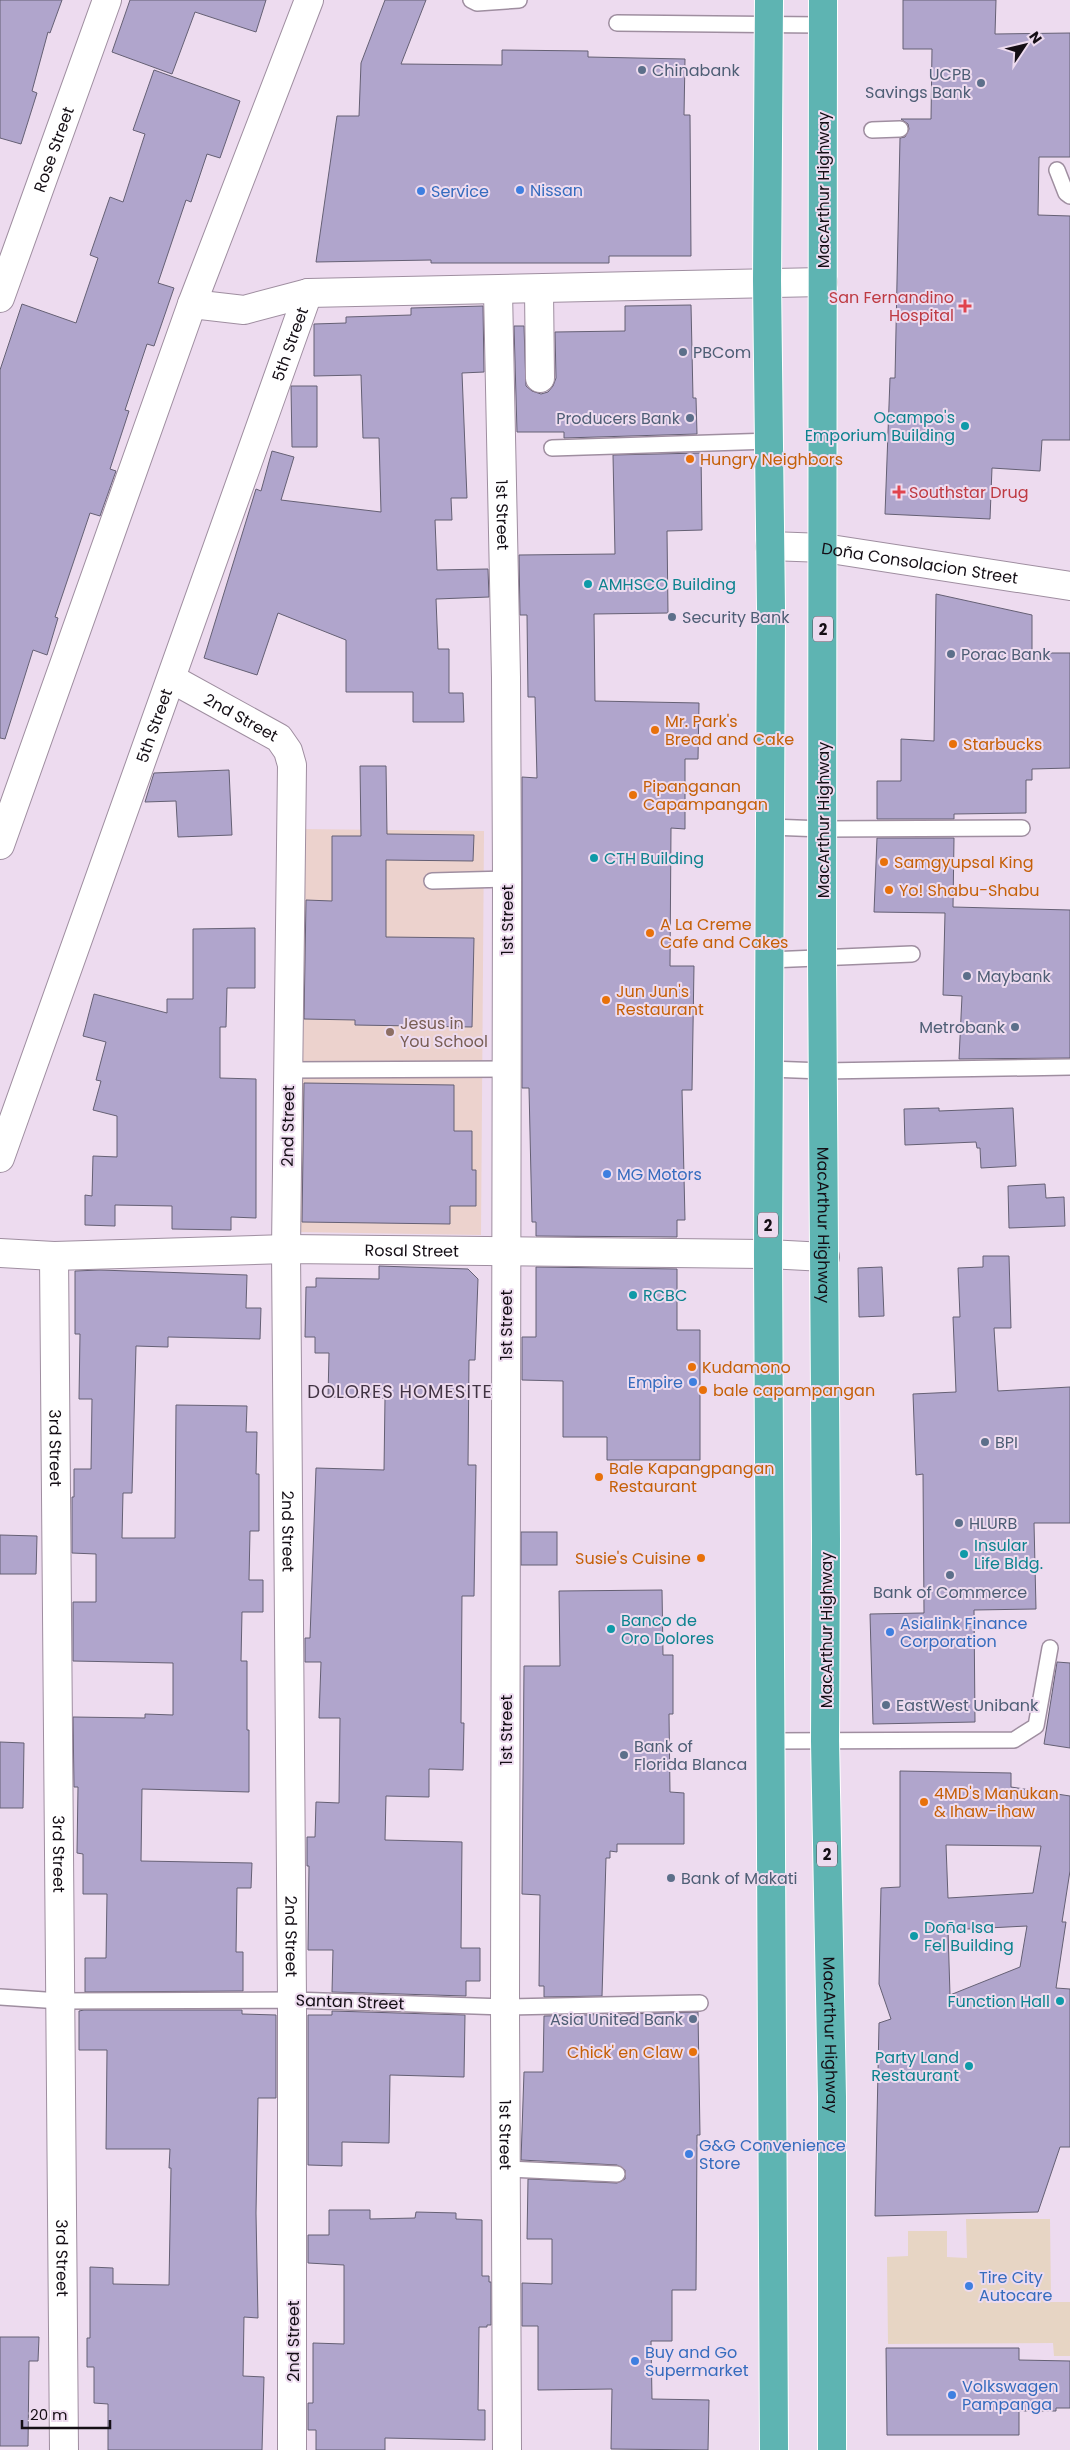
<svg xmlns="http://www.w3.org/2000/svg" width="1070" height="2450" font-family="Poppins,sans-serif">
<rect width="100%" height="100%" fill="#eddbef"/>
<path fill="#e7d5c4" d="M966,2219H1050L1051,2302H1070V2356H1054L1053,2343L888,2344L887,2257L908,2256V2231H947V2257L967,2258Z"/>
<path fill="#ecd2cd" d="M298,829L484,831L481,1235L295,1232Z"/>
<g fill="#b0a5cc" stroke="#656074" fill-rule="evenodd">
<path d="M0,0H62L50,33L48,32L32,91L37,93L21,144L0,138Z"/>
<path d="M130,0H266L256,32L195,12L172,74L112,52Z"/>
<path d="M385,0H426L401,64L502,65V50L588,51V57L685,59L684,115H690L691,256H609V263H431V260L316,262L337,116H359L361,63Z"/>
<path d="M903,0H996L995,34L1070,33V157H1039L1038,215L1070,216V440H1042L1040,471L992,468L990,519L885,514L890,378H895L900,138L905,137L909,129L908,124L901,119H931L932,49H903Z"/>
<path d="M154,70L240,101L220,158L207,154L191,202L186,200L158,283L174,288L154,346L147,344L125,410L129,411L110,469L116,471L100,516L90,513L55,617L58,618L47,655L33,650L5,739L0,738V370L22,304L76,323L98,258L90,255L110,197L123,202L145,134L133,130Z"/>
<path d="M691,305L693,398H696L697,434L564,438V432H517L514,326H524L526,386L532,391L541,394L548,392L553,386L556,378L555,332L625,331V306Z"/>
<path d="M483,306L484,372L462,373L467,498H451L452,520H435L437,570L488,569L489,597L436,599L438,649H449V693H463L464,722H413V692H346V640L278,613L257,675L204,658L256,489L261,491L272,451L294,457L281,500L381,512L379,438H363L361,375L314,376V324L346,323V317L411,315V308Z"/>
<path d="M291,386H317V447H292Z"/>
<path d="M701,453L702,530L667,531L668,613L594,614L595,701L699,703L698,759H685V829L671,828L670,966H694L692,1090H682L685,1220H677V1237L536,1236V1222H532L529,1088H522V777L537,778L535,697H528L527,615H520L519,555L615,554L613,455Z"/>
<path d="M936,594L1032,615V653H1070V768L1032,769V780H1026V813L954,814V819H877V781H901V739L934,741Z"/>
<path d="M360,766H386L387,834L474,835L473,861L386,860V937L474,938L472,1027L355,1025V1020L304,1019L306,900L332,901V836H361Z"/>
<path d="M229,770L232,835L178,837L176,801L145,802L154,773Z"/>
<path d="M877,838H954L953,907L1070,910V1058L959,1059L962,996L943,995L945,913L874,912Z"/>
<path d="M255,928V988H227L226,1027H220V1078L256,1079V1218L231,1217V1230L172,1229V1206L115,1205V1226L85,1225V1195L92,1196L93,1156L117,1157V1116L93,1110L101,1081L96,1080L106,1042L83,1036L94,994L167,1013V999H193V929Z"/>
<path d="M304,1083L454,1085V1131H472V1170H476V1206H450V1224L302,1222Z"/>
<path d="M939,1108V1111L1013,1108L1016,1166L981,1168L980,1148H977L976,1142L905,1145L904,1109Z"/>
<path d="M1045,1184L1046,1198L1064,1197L1065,1226L1009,1228L1008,1186Z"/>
<path d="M983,1256H1009L1011,1328H994L998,1391L1070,1387V1523H1034L1036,1609L974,1610L975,1722L873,1724L870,1614L924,1613L923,1474L916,1475L913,1394L956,1392L953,1317H960L958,1268L983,1267Z"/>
<path d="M379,1266L468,1269L478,1279L475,1360H469L468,1465H476L474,1596H462L461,1723H464L463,1770L429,1769V1797L386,1796L385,1840L462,1842L461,1948H480V1981H466V1996L332,1992L333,1950H308L309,1866H307V1837H315L316,1802L339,1803L340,1718H319L321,1662H305V1638H310L316,1468L384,1470L385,1398L328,1397L329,1353H315V1337H305L306,1287H316V1278L379,1279Z"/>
<path d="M536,1267L677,1269V1330H700V1460H607V1437H563V1381L522,1380V1337H536Z"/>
<path d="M882,1267L884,1316L859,1317L858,1268Z"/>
<path d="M100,1270L247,1275L246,1308H261L260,1339L168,1337V1347L136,1346L132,1493H123L122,1538H175L176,1405L247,1406L246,1432H257L256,1474H259V1531H250L249,1580H263V1612H242L241,1661H247V1730H249V1792L142,1789L141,1861L252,1863L251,1888H237L236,1952H243V1991L85,1992V1958H106L107,1894H83V1854L77,1853L78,1787H74L73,1717L145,1718V1714L173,1715V1663L73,1661V1602H96V1554L72,1553V1497H74V1469H91L92,1399H79L80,1334H75V1271Z"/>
<rect x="521" y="1532" width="36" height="33"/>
<path d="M0,1535L37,1536L36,1574H0Z"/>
<path d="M662,1590L663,1655H673V1714H669L670,1792L684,1793V1844H617V1852L610,1851V1858H606L602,1996L544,1997V1986H539L540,1895L522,1894L524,1666H560L559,1591Z"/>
<path d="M1057,1662L1070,1663V1748L1044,1744Z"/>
<path d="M0,1742L24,1743L23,1808H0Z"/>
<path d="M900,1771L1011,1773V1787L1070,1796V1871L1062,1922H1066L1056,1988L1070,1989V2147H1060L1038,2212L875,2216L879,2023L891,2019L879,1984L881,1888L900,1887ZM946,1845L1041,1846L1033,1893L948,1898ZM1027,1926L1020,1967L950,1995L948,1930Z"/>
<path d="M84,2010H242V2014L276,2015V2098H258L256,2213L258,2318L244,2317L243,2376L264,2377L262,2450H108V2404L94,2403V2367H87V2338H90V2267L113,2268V2284L169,2285L171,2168H169L170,2149H106L107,2050H79V2011Z"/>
<path d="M332,2011L465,2015L464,2077L390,2075L389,2143L342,2142V2166L308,2165V2015H332Z"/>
<path d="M698,2012L700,2135H697L696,2290H672V2341H651L652,2399L709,2400L708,2450L611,2449L612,2389L538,2390V2326H522V2283L552,2284V2239H527L528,2179L617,2183L625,2179V2170L617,2165L521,2160L524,2072H543L544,2016Z"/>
<path d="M329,2210H370V2219L415,2218L416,2212L456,2213V2219L482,2220V2276H489V2282H491V2325H487V2327H479L478,2410H485V2440L385,2438V2450H316V2430H308V2403H313V2343L344,2344V2265L308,2263V2235H329Z"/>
<path d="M0,2337H39L38,2361H29L28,2446H0Z"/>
<path d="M886,2348H1019V2360L1070,2361V2408H1056V2411H1019V2435H887Z"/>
</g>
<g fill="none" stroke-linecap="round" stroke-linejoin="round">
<defs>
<g id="service">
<path d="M471,0L477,3L519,0"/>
<path d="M617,23L823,25"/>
<path d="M872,130L900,129"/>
<path d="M1057,170L1066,193L1070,196"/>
<path d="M552,448L769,441"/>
<path d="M770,827L823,829L1022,828"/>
<path d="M432,881L507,879"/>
<path d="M769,960L912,954"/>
<path d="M769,1069L823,1071L1070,1067"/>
<path d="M288,1070L507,1069"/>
<path d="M771,1741L1014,1740L1036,1726L1050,1648"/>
<path d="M0,1997L60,2001L292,2000L505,2007L700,2003"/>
<path d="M507,2169L617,2174"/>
</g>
<g id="minor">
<path d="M539,290L540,378"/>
<path id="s1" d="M498,291L506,677L507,879L505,2007L507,2450"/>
<path id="s2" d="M0,298L107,0"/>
<path d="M192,304L244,310L308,293L823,282"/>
<path id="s3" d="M770,546L824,548L1070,586"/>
<path id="s4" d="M172,679L279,738L288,751L292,765L286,1249L292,2000V2450"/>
<path d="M0,845L192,304L309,0"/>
<path id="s5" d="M0,1158L308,293"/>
<path id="s6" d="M0,1253L54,1256L286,1249L768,1254L825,1257"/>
<path id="s7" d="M54,1256L64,2450"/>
</g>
<g id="trunk">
<path d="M769,0L767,281L771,609L768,1254L774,2450"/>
<path id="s8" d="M823,0L822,958L826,1540L825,1741L832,2097V2450"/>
</g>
</defs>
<use href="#service" stroke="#9f8ea0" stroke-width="18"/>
<use href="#minor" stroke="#9f8ea0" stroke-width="30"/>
<use href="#trunk" stroke="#fff" stroke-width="30"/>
<use href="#service" stroke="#fff" stroke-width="15"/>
<use href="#minor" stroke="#fff" stroke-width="28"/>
<use href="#trunk" stroke="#5eb4b2" stroke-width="28"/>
</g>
<g fill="#5c6f8a" stroke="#eddbef" stroke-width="2">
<circle cx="642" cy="70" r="5"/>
<circle cx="981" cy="83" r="5"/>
<circle cx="683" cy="352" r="5"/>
<circle cx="690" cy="418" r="5"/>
<circle cx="672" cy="617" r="5"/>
<circle cx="951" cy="654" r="5"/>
<circle cx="967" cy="976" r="5"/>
<circle cx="1015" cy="1027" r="5"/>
<circle cx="985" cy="1442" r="5"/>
<circle cx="959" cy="1523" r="5"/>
<circle cx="950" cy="1575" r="5"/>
<circle cx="886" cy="1705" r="5"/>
<circle cx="624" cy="1755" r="5"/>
<circle cx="671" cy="1878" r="5"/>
<circle cx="693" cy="2019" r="5"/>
</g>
<g fill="#3f7fe0" stroke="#eddbef" stroke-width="2">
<circle cx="520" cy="190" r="5"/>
<circle cx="421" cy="191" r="5"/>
<circle cx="607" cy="1174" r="5"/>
<circle cx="693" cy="1382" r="5"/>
<circle cx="890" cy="1632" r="5"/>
<circle cx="689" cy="2154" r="5"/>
<circle cx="969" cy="2286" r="5"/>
<circle cx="635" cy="2361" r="5"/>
<circle cx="952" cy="2395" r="5"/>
</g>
<g fill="#e0444e" stroke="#eddbef" stroke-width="2">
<path d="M962.5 298.5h5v5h5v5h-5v5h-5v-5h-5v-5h5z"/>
<path d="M896.5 484.5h5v5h5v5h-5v5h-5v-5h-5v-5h5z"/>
</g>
<g fill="#0f9aa8" stroke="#eddbef" stroke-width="2">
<circle cx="965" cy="426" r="5"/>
<circle cx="588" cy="584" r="5"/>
<circle cx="594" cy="858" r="5"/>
<circle cx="633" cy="1295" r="5"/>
<circle cx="964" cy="1554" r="5"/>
<circle cx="611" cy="1629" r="5"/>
<circle cx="914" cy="1936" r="5"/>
<circle cx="1060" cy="2001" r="5"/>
<circle cx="969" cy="2066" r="5"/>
</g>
<g fill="#e8710a" stroke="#eddbef" stroke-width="2">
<circle cx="690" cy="459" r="5"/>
<circle cx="655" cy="730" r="5"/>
<circle cx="953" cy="744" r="5"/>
<circle cx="633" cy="795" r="5"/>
<circle cx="884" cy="862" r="5"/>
<circle cx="889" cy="890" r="5"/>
<circle cx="650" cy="933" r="5"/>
<circle cx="606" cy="1000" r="5"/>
<circle cx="692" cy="1367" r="5"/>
<circle cx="703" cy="1390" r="5"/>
<circle cx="599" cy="1477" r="5"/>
<circle cx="701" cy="1558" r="5"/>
<circle cx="924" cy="1802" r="5"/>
<circle cx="693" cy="2052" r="5"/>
</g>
<circle fill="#8d6e63" stroke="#eddbef" stroke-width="2" cx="390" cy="1032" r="5"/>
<g text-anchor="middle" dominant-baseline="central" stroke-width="4" stroke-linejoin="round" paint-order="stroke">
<g fill="#eddbef" stroke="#554c56" stroke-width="1">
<rect x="813" y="616.5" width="20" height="25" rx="4"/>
<rect x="758" y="1212.5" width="20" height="25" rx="4"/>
<rect x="817" y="1841.5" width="20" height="25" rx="4"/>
</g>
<g font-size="15" font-weight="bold" fill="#140e15">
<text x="823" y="629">2</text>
<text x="768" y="1225">2</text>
<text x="827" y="1854">2</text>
</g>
<g font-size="16" fill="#4e5e75" stroke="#eddbef" text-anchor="start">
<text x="652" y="70">Chinabank</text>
<text x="971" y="74" text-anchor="end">UCPB<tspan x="971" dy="18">Savings Bank</tspan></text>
<text x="693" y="352">PBCom</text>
<text x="680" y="418" text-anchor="end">Producers Bank</text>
<text x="682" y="617">Security Bank</text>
<text x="961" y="654">Porac Bank</text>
<text x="977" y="976">Maybank</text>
<text x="1005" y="1027" text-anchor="end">Metrobank</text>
<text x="995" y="1442">BPI</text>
<text x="969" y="1523">HLURB</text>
<text x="950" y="1592" text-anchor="middle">Bank of Commerce</text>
<text x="896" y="1705">EastWest Unibank</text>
<text x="634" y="1746">Bank of<tspan x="634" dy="18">Florida Blanca</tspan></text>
<text x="681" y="1878">Bank of Makati</text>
<text x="683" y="2019" text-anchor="end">Asia United Bank</text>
</g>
<g font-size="16" fill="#140e15" stroke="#eddbef">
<text stroke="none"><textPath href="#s2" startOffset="158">Rose Street</textPath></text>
<text transform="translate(823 190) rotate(-90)">MacArthur Highway</text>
<text stroke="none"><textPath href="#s5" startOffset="864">5th Street</textPath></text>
<text stroke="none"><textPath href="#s1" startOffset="224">1st Street</textPath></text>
<text stroke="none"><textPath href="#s3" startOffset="151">Doña Consolacion Street</textPath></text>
<text stroke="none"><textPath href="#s4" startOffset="79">2nd Street</textPath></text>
<text stroke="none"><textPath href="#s5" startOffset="459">5th Street</textPath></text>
<text transform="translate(823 820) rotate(-90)">MacArthur Highway</text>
<text transform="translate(507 920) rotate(-90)">1st Street</text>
<text transform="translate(288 1126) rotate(-89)">2nd Street</text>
<text stroke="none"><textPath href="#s8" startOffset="1225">MacArthur Highway</textPath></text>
<text stroke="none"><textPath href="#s6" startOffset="412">Rosal Street</textPath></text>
<text transform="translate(506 1325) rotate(-90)">1st Street</text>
<text stroke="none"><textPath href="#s7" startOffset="192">3rd Street</textPath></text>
<text stroke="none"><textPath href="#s4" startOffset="919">2nd Street</textPath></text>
<text transform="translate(826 1630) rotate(-90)">MacArthur Highway</text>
<text transform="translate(506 1730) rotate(-90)">1st Street</text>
<text stroke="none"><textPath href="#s7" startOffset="598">3rd Street</textPath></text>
<text stroke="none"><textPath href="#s4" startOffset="1324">2nd Street</textPath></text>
<text transform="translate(350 2002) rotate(2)">Santan Street</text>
<text stroke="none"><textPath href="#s8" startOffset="2035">MacArthur Highway</textPath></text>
<text stroke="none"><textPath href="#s1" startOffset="1844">1st Street</textPath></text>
<text stroke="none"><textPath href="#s7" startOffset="1002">3rd Street</textPath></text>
<text transform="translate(293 2341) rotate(-90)">2nd Street</text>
</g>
<g font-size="16" fill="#366cbe" stroke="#eddbef" text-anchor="start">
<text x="530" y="190">Nissan</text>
<text x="431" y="191">Service</text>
<text x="617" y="1174">MG Motors</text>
<text x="683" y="1382" text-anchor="end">Empire</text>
<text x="900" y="1623">Asialink Finance<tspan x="900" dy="18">Corporation</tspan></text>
<text x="699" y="2145">G&amp;G Convenience<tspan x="699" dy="18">Store</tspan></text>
<text x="979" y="2277">Tire City<tspan x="979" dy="18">Autocare</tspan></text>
<text x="645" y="2352">Buy and Go<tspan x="645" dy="18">Supermarket</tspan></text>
<text x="962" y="2386">Volkswagen<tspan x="962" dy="18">Pampanga</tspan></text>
</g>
<g font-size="16" fill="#be3a42" stroke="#eddbef" text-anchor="end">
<text x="954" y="297">San Fernandino<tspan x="954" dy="18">Hospital</tspan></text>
<text x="909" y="492" text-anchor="start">Southstar Drug</text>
</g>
<g font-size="16" fill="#0d838f" stroke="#eddbef" text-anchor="start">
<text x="955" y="417" text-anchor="end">Ocampo's<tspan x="955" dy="18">Emporium Building</tspan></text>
<text x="598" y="584">AMHSCO Building</text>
<text x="604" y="858">CTH Building</text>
<text x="643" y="1295">RCBC</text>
<text x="974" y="1545">Insular<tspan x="974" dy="18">Life Bldg.</tspan></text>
<text x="621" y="1620">Banco de<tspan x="621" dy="18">Oro Dolores</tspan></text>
<text x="924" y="1927">Doña Isa<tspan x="924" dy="18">Fel Building</tspan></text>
<text x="1050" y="2001" text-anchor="end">Function Hall</text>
<text x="959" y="2057" text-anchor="end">Party Land<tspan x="959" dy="18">Restaurant</tspan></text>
</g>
<g font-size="16" fill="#c56008" stroke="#eddbef" text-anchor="start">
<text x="700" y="459">Hungry Neighbors</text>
<text x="665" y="721">Mr. Park's<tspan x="665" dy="18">Bread and Cake</tspan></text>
<text x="963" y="744">Starbucks</text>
<text x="643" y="786">Pipanganan<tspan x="643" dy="18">Capampangan</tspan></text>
<text x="894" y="862">Samgyupsal King</text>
<text x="899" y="890">Yo! Shabu-Shabu</text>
<text x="660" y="924">A La Creme<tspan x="660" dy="18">Cafe and Cakes</tspan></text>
<text x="616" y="991">Jun Jun's<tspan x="616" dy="18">Restaurant</tspan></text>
<text x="702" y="1367">Kudamono</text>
<text x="713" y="1390">bale capampangan</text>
<text x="609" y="1468">Bale Kapangpangan<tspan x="609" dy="18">Restaurant</tspan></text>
<text x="691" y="1558" text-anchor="end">Susie's Cuisine</text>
<text x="934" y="1793">4MD's Manukan<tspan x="934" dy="18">&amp; Ihaw-ihaw</tspan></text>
<text x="683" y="2052" text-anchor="end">Chick' en Claw</text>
</g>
<g font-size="16" fill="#785e54" stroke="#eddbef" text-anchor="start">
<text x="400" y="1023">Jesus in<tspan x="400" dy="18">You School</tspan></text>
</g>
<g font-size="18" letter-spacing="1" fill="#423443" stroke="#eddbef">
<text x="400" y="1391">DOLORES HOMESITE</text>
</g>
</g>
<g transform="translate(1025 45) rotate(55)" stroke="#eddbef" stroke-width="4" paint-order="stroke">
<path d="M0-4L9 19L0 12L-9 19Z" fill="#140e15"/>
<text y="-8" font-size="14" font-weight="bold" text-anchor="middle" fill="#140e15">N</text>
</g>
<path d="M22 2420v8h88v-8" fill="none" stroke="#140e15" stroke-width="2.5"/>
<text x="30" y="2420" font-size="15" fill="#140e15" stroke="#eddbef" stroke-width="4" paint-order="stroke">20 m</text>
</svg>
